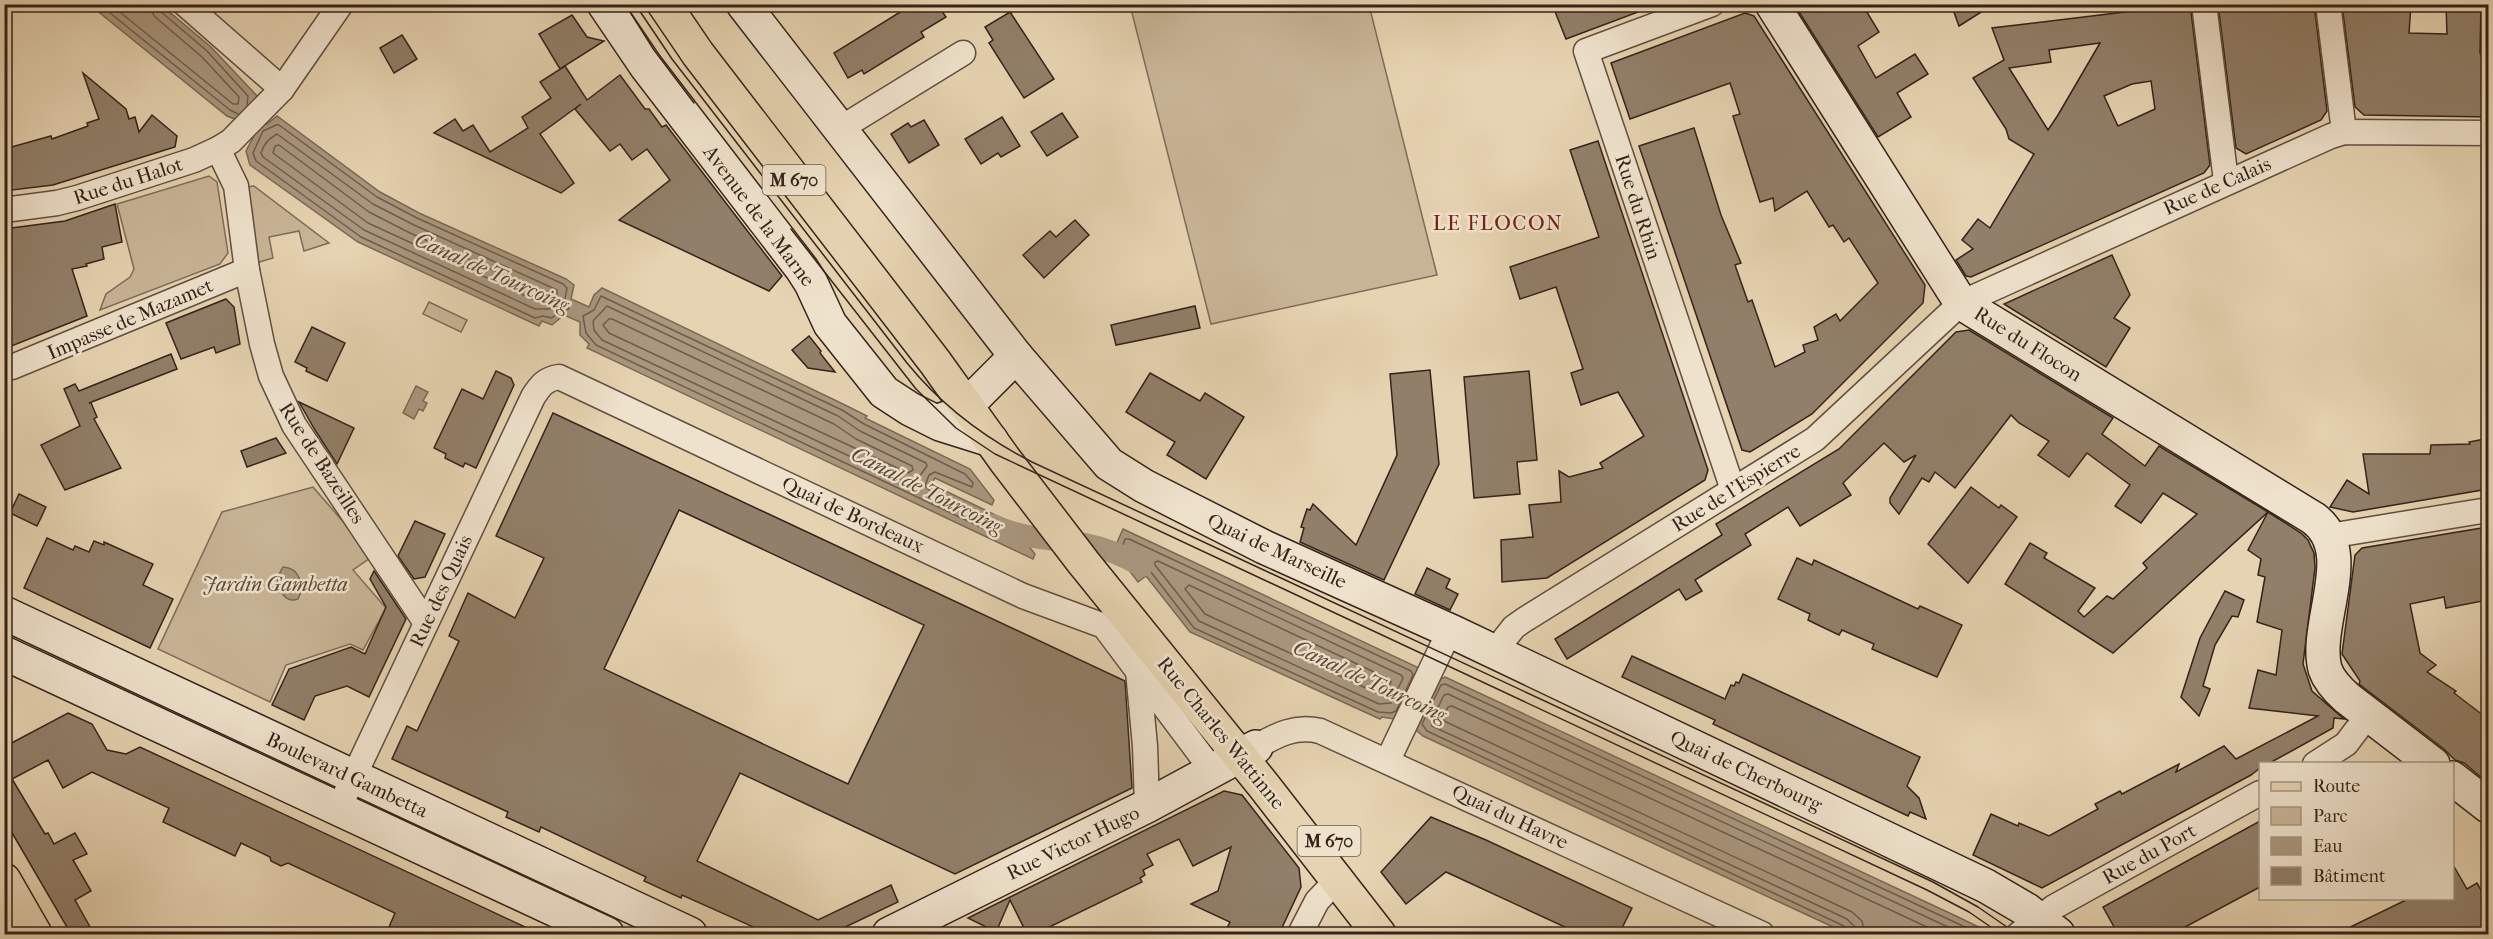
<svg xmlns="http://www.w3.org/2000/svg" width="2493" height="939" font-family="'IM FELL French Canon',serif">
<rect width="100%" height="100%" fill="#e6d3b1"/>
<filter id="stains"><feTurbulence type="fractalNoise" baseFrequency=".00333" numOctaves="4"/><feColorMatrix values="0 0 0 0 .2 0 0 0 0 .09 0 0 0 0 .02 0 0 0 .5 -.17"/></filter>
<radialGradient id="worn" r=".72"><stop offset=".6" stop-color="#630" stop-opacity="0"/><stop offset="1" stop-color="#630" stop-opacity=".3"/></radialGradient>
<g fill="#c8b597" stroke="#7e6c58" stroke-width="1.5">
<path d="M1130,5H1369L1437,275L1211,324Z"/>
<path d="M209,176L217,182L228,253L220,264L100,310L106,294L130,277L134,269L117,204Z"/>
<path d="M254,186L329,243L304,251L299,231L269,237L273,258L256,263L246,187Z"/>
<path d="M429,302L467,320L461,332L423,314Z"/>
<path d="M313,487L373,556L353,570L386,608L363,650L350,644L286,665L270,702L158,649L222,512Z"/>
</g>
<g fill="#a9977e" stroke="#7a6956" stroke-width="1.5">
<path d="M90,5H161L211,47L259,98L255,113L267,124L277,116L380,192L419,213L566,279L574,285L571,299L589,307L594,295L602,288L845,405L867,416L865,418L970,469L994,500L992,505L935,478L931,484L1010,522L1035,554L1033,559L587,348L589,344L580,335V322L564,315L552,325L542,321L539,326L358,242L250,165L246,151L256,132L245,123L227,116Z"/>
<path d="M416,386L428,392L423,401L427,403L423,411L419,409L414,419L403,413Z"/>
<path d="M1123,529L1417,667L1420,670L1394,719L1382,717L1380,719L1190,632L1146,576L1138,582L1108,543L1115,547Z"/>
<path d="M283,567C300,568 305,586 298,599C284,604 279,589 277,578Z"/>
<path d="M1445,677L1958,917L1989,932L1988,934H1848L1423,736L1416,730L1415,724L1436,681Z"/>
</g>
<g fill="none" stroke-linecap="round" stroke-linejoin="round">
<g stroke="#6e5d4c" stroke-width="1.5">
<path d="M99,4L230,110L238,114"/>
<path d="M110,4L233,104H238L239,97L202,57L154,16L150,4"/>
<path d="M158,4L160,11L207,51L248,96L247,105"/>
<path d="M276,125H279L377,197L417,218L563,284L567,288L565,299L569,309L560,311L552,318L543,316L535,318L361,237L256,161L253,153L263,131Z"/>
<path d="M277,134L373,204L414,225L557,290V303L550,309H535L364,230L263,157L261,153C264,143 269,139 277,134Z"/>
<path d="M279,145L369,212L410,233L544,293L545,298L535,300L368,223L273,153L275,146Z"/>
<path d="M601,296L842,410L864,424L965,474L973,483L972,487L935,472L929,475L925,486L929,490L1006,527L1014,540L1010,541L596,345L586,333L583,316L594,310Z"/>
<path d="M607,306L838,416L860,431L926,463L927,466L919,477L917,485L913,486L602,340L594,330L593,321Z"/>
<path d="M612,319L834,424L856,439L912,466L913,470L908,473L609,333L603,325L609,319Z"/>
<path d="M1125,539H1129L1411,671L1413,675L1396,711L1391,713L1378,712L1194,628L1151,572L1137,571L1121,551Z"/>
<path d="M1158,561L1401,675L1403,678L1391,703L1379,704L1199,621L1155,565V562Z"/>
<path d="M1189,585L1389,679L1391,682L1386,693L1381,695L1205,614L1185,589Z"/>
<path d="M1848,934L1844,926L1427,731L1422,724L1441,685L1445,684L1980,934"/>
<path d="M1856,934L1854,926L1847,919L1432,726L1431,722L1444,695L1448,694L1963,934"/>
<path d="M1865,934L1862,921L1852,912L1444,721L1443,718L1448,707L1452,706L1942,934"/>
</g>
<path stroke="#a9977e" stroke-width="22" d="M993,525C1023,539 1053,539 1085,544C1106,548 1124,556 1142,566"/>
</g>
<g fill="#917f69" stroke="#34231a" stroke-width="1.5" fill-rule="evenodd">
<path d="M913,4H937L946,17L921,32L924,37L864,74L862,70L848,78L834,53Z"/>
<path d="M1552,4H1654V6L1566,39Z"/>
<path d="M1794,4H1862L1879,32L1858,46L1876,78L1915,54L1928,74L1897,93L1911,117L1878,137Z"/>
<path d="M1951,4H1994L1959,26Z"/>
<path d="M2140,4H2190L2210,165L2204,173L1971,277L1966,276L1956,260L1973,249L1962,240L1978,219L1990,228L2034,154L2009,139L2006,129L1973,78L2004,60L1992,28L2141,10ZM2100,43L2058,115L2048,130L2009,68L2051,62L2049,50ZM2151,81L2155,109L2118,126L2104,96L2132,84Z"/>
<path d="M2218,4H2314L2327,111L2321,120L2246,154L2236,148Z"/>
<path d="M2342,4H2411L2409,33L2447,34L2446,4H2481L2480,53H2488V117L2364,115L2355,107Z"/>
<path d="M1010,12L1054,79L1024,98L989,43L993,40L985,27Z"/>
<path d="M1745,13L1754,16L1925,285L1923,303L1812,414L1750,452L1742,450L1639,146L1694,128L1721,215L1741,263L1735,265L1748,302L1752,300L1775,367L1805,352L1803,345L1818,340L1814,327L1836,314L1840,321L1878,283L1849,238L1844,242L1833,225L1829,227L1807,191L1775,211L1773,198L1760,202L1733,116L1740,114L1730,83L1630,119L1611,63Z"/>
<path d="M572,15L587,37L604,41L560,69L539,34Z"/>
<path d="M402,35L417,59L394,73L380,48Z"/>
<path d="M565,66L587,100L620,75L645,109H649L662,127L666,125L782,276L769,291L619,220L670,180L647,149L632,160L620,144L610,151L575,109L581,104L540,134L574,183L561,193L434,133L455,119L463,131L473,125L490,152L528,128L522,117L551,98L540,82Z"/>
<path d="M83,73L126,109L129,119L135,117L139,132L152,115L177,136L175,147L53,185L4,191V149L51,136L52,139L88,126L87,123L99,119Z"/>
<path d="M1062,113L1078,137L1047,156L1031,132Z"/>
<path d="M1002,117L1020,146L1001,157L998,153L981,164L965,139Z"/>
<path d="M924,120L939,145L909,163L891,134L908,123L911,127Z"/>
<path d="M1598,141L1708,470L1705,480L1547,578L1502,582L1501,540L1533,537L1529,505L1561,502L1559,471L1569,477L1603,468L1600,463L1644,436L1618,392L1581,405L1571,373L1583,369L1556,287L1520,299L1510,267L1599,237L1570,150Z"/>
<path d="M115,204L122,242L102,247L104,259L86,264L87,266L72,269L87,316L4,349V229L65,221Z"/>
<path d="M1075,220L1089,235L1044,278L1023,255L1050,231L1056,237Z"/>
<path d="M2112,255L2130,295L2114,318L2130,328L2106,367L2004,304Z"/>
<path d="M226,299L234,307L240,344L216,353L214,347L181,359L166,323Z"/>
<path d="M1195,306L1200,328L1116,345L1111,325Z"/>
<path d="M312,327L345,343L327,381L306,371L307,368L295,362Z"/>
<path d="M1969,330L2113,418L2102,434L2145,466L2159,446L2268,512L2113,653L2005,584L2030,543L2047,553L2044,558L2095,588L2078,611L2084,617L2107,596L2113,599L2147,568L2143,563L2197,514L2163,493L2141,523L2115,506L2130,485L2087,453L2069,477L2038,455L2049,441L2019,423L2011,415L1955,488L1935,472L1929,482L1922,478L1899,514L1890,503V498L1916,455L1904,462L1884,443L1843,483L1851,495L1800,526L1788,507L1745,534L1751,545L1695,580L1702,591L1686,600L1679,589L1567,659L1555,639L1722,535L1716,524L1839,449L1956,332Z"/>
<path d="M809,336L821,351L820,353L835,372L808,368L792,350Z"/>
<path d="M171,354L177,369L89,403H91L97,417L94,419L121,468L65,490L41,445L80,426L64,389L75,384L79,391Z"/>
<path d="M1430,370L1439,464L1384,580L1300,542L1304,528L1301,527L1307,509L1310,510L1313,504L1356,545L1397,455L1390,374Z"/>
<path d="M496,371L511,378L514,385L476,468L465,463L463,467L445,458L446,454L434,448L462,389L483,399Z"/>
<path d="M1529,371L1537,460L1517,462L1520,494L1474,498L1464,377Z"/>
<path d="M1150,373L1200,401L1205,393L1244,417L1206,479L1167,455L1175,442L1126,412Z"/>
<path d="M299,402L354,428L337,464L315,430Z"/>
<path d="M553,413L1125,681L1132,788L955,874L740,773L697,861L818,920L891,885L898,902L839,930L848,934H769L682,895L681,898L644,881L646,877L541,827L539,832L506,817L508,812L392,759L407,726L417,731L459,641L449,636L468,593L515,618L544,558L496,536ZM679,510L924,625L848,784L604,669Z"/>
<path d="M276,438L286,453L247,467L241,451Z"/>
<path d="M2485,439V443L2488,442V489L2353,512L2330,507L2347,480L2369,494L2363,454H2430L2431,445L2470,444L2469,442Z"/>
<path d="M1971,487L1999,508L2001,505L2017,517L1968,583L1928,544Z"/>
<path d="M19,494L46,507L37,526L10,513Z"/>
<path d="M2268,512L2301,533L2308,540L2314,553L2315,568L2303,664L2312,691L2344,719L2334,718L2333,728L2268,764H2260V768L2251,775L2042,888L1973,855L1991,814L2018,826L2019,823L2049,836L2098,809L2095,804L2120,791L2122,794L2179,764L2176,772L2224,746L2236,759L2318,716L2249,708L2258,670L2276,675L2282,630L2257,622L2265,577L2258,575L2261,559L2248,550Z"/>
<path d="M415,521L445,534L425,577L414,579L398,556Z"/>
<path d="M2488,527V600L2446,608L2444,597L2410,604L2420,653L2436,665L2427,672L2456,691L2454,693L2488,719V783L2464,763L2455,760L2444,749L2359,684L2360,681L2342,654L2355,555L2362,548Z"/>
<path d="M47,538L73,550L75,546L89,552L94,541L104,545V542L153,564L143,585L173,599L150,648L24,588Z"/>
<path d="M1797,558L1812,565L1814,560L1918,609L1920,606L1962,625L1937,677L1872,649L1874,644L1842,630L1839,635L1816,624L1808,620L1810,614L1778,599Z"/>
<path d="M1427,568L1450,579L1446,588L1458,594L1450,610L1415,594Z"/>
<path d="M374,571L406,619L369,697L347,686L315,696L304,720L272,705L289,669L351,647L365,654L386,607L370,579Z"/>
<path d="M2225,591L2244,600L2238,617L2232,616L2215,645L2203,686L2210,689L2199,716L2181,697L2200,638Z"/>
<path d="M1632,656L1725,699L1731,685L1734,686L1736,682L1739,683L1743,674L1920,757L1907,786L1919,798L1926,819L1910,812L1908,816L1713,724L1715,720L1622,677Z"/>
<path d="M68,713L92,724L107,750L126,754L140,747L540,934H405L389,927L395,913L288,863L281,866L271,861L270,857L241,843L235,856L163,822L169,808L92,772L63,788L48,760L12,779L45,834L48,833L54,844L75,833L87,854L73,860L91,891L75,900L94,934H71L4,819V747Z"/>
<path d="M1224,791L1242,795L1299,868L1301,887L1279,934H1240L1227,928L1230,922L1191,904L1218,891L1231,847L1193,866L1179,839L1147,854L1153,865L1143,870L1145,875L1140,878L1142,882L1035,934H1027L1010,900L996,932L968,918Z"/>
<path d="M1431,817L1486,840L1632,908L1619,934H1580L1446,872L1406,904L1381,872Z"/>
<path d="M2260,821V887L2172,934H2118L2103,907Z"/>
<path d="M2452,863L2467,889L2477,883L2488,902V934H2336L2410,898H2452Z"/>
</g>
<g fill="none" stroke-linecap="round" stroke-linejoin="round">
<defs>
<g id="street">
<path d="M185,4L282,89"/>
<path d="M1712,4L1586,51L1733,490"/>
<path d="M2204,4L2226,181"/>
<path d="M2328,4L2344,132"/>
<path d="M838,130L963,53"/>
<path d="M218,149L236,186L247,270L262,344L271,376L294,425L426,623"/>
<path d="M4,210L57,203L77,198L194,160L218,149L231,141L282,89L341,4"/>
<path d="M12,367L247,270"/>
<path d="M2329,536L2488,510"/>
<path d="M1495,651L1514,627L1524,620L1815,439L1961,303L2331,136L2344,132L2488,133"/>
<path d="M1138,671L1145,746L1147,806"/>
<path d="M1256,747C1277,735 1295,725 1320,731L1762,934"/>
<path d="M1388,760L1450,630"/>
<path d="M2315,764L2346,744L2368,715"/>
<path d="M338,810L533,397C540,386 545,379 559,377L1023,596L1104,626L1212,770"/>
<path d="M1300,934L1317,901L1337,880"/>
<path d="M2019,934L2054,907L2260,793"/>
</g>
<g id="secondary">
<path d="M604,4L646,66L802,269L811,283L830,324L884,392L910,409L940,424L991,440"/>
<path d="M743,4L1016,356L1109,464L1144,486L1264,547L1455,633L1986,886L2027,910L2058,934"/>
<path d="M1772,4L1961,303L2313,518C2359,551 2313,623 2325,669C2329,681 2338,690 2347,698L2433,764"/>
<path d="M944,419L957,415L1016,356"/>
<path d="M4,613L690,934"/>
<path d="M4,653L607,934"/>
<path d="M2452,778L2488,806"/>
<path d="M889,934L1147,806L1256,747"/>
</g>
<g id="primary">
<path d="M664,4L698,54L935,362L1005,460L1083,562L1264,786L1379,934"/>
<path d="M4,880L35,934"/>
</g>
</defs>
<use href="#street" stroke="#604f40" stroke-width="27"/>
<use href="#secondary" stroke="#34231a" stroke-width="36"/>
<use href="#primary" stroke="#34231a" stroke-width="36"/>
<use href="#street" stroke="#efe2cc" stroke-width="24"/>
<use href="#secondary" stroke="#efe2cc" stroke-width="33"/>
<use href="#primary" stroke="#e6d3b1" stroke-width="33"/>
<g stroke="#34231a" stroke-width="1.5">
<path d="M625,4L654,50L694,103"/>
<path d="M635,4L672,59L907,363C942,406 983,437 1032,462L1933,882L1978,907L2017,934"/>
<path d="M791,229L916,389L956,428L995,454L1927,890L1969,912L2001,934"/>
</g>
</g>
<g text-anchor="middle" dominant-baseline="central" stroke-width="5" stroke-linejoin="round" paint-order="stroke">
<g fill="#efe2cc" stroke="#6c5c4f" stroke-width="1.5">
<rect x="762.5" y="165" width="63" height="30" rx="4.5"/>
<rect x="1297.5" y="826" width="63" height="30" rx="4.5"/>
</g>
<g font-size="18" font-weight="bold" fill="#34231a">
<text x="794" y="180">M 670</text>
<text x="1329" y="841">M 670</text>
</g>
<g font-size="20" fill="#34231a" stroke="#efe2cc">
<text transform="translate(128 181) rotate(-18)">Rue du Halot</text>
<text transform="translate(2217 186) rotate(-24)">Rue de Calais</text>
<text transform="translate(1638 207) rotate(72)">Rue du Rhin</text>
<text transform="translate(759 216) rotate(53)">Avenue de la Marne</text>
<text transform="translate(130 319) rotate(-23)">Impasse de Mazamet</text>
<text transform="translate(2028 344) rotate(32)">Rue du Flocon</text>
<text transform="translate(322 463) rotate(57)">Rue de Bazeilles</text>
<text transform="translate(1736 488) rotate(-32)">Rue de l'Espierre</text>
<text transform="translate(853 515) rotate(25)">Quai de Bordeaux</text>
<text transform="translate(1277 551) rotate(25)">Quai de Marseille</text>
<text transform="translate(441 591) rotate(-65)">Rue des Quais</text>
<text transform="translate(1221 733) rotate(51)">Rue Charles Wattinne</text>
<text transform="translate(1746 771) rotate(25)">Quai de Cherbourg</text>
<text transform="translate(347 775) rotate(25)">Boulevard Gambetta</text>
<text transform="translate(1510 817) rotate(25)">Quai du Havre</text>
<text transform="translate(1073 843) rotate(-26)">Rue Victor Hugo</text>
<text transform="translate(2149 854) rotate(-29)">Rue du Port</text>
</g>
<g font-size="20" font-style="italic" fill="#594839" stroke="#efe2cc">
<text x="275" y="584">Jardin Gambetta</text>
</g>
<g font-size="21" letter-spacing="1.5" fill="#7a1f14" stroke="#efe2cc">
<text x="1498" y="223">LE FLOCON</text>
</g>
<g font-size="21" font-style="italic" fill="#574638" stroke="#efe2cc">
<text transform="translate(492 272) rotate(24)">Canal de Tourcoing</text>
<text transform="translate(927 490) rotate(27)">Canal de Tourcoing</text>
<text transform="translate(1370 681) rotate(25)">Canal de Tourcoing</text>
</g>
</g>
<rect width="2493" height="939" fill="none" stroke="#e6d3b1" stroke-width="24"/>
<rect x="6" y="6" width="2481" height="927" fill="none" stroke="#34231a" stroke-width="3"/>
<rect x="12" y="12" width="2469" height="915" fill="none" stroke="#34231a" stroke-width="1.5"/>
<rect x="2259" y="762" width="195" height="138" fill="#efe2cc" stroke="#a49685" stroke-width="1.5"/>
<rect x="2271" y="782" width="30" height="9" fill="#e6d3b1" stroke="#a49685" stroke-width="1.5"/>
<text x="2313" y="792" font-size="18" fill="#34231a">Route</text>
<rect x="2271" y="807" width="30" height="18" fill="#c8b597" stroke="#a49685" stroke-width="1.5"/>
<text x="2313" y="822" font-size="18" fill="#34231a">Parc</text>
<rect x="2271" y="837" width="30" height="18" fill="#a9977e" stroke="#a49685" stroke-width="1.5"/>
<text x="2313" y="852" font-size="18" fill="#34231a">Eau</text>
<rect x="2271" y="867" width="30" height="18" fill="#917f69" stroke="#a49685" stroke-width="1.5"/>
<text x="2313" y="882" font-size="18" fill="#34231a">Bâtiment</text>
<rect width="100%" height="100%" filter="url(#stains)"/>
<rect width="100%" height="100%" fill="url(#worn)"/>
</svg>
